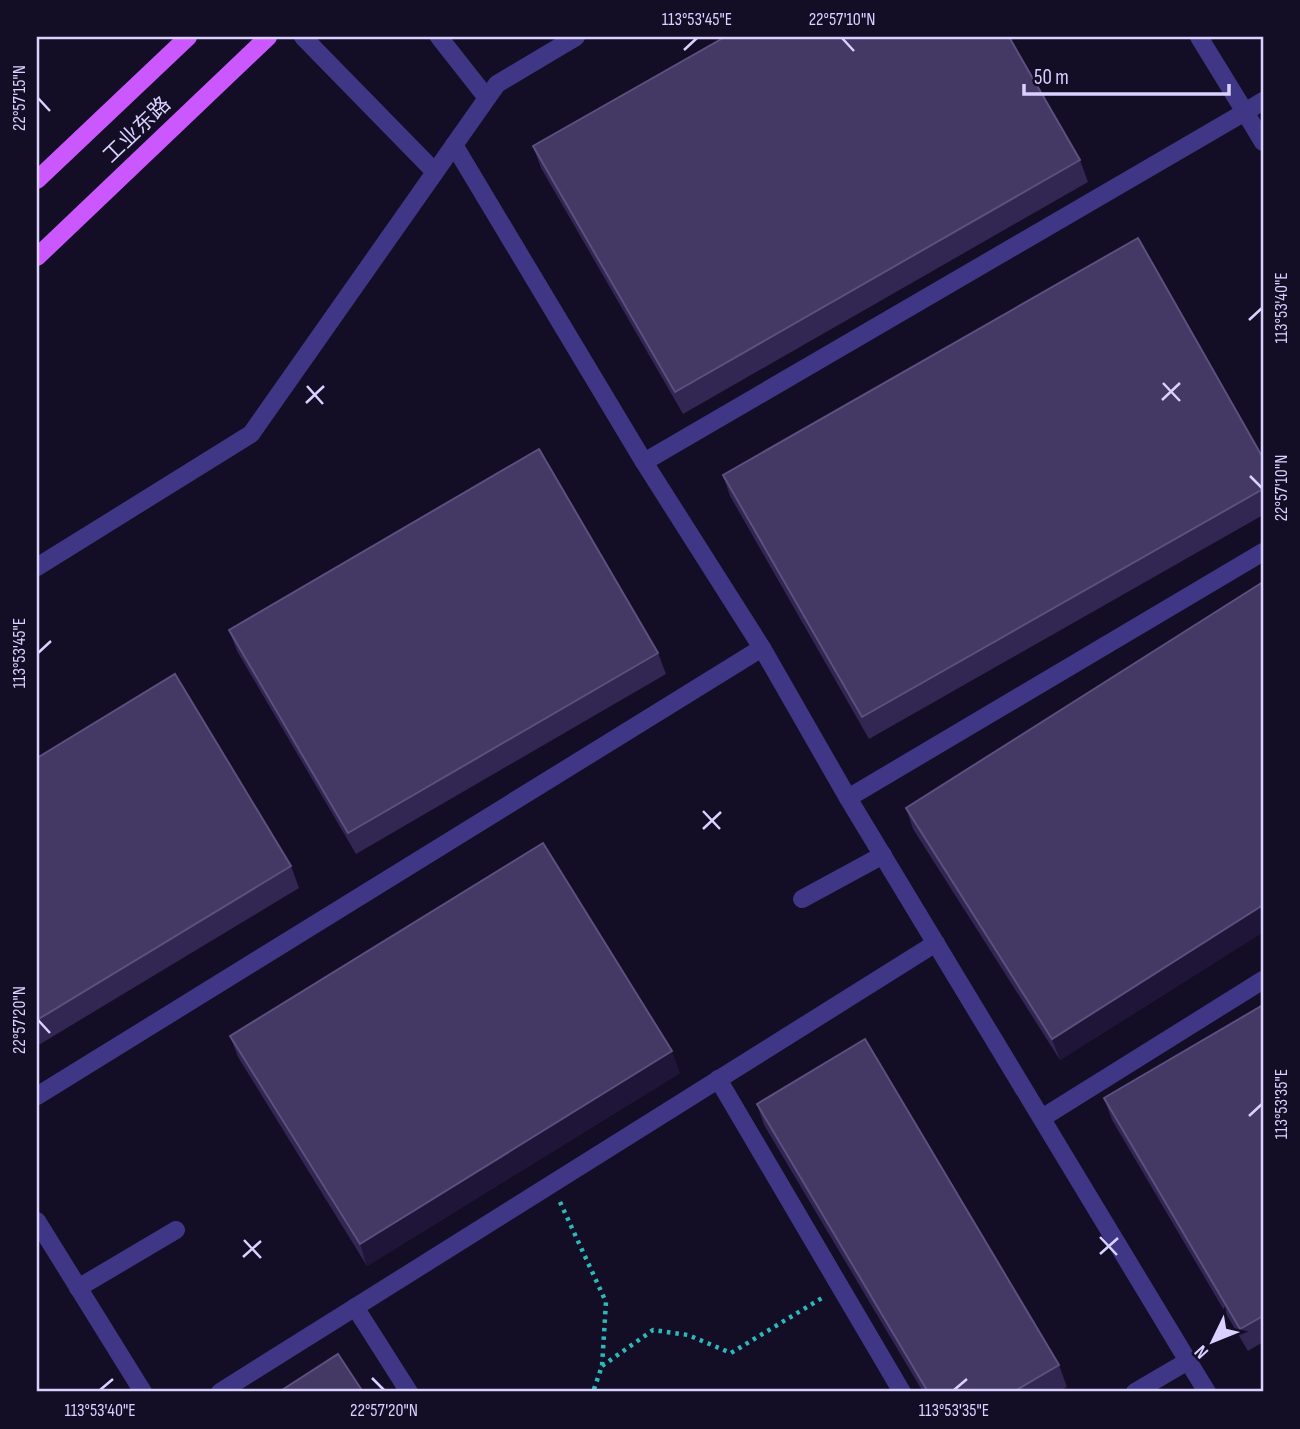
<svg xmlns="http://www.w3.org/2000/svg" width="1300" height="1429" font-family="'Sofia Sans Condensed','Noto Sans SC',sans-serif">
<rect width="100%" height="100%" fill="#130e25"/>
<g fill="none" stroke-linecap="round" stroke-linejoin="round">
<g stroke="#2bb9b9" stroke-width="4.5" stroke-dasharray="3.5 5" stroke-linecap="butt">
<path d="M560,1202L606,1302L602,1366L593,1392"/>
<path d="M602,1366L653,1330L688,1335L731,1353L822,1298"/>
</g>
<g stroke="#3f3785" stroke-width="18">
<path d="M303,37L435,172"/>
<path d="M439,37L487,98"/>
<path d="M1199,37L1245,112L1263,101"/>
<path d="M454,145L644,462"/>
<path d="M37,567L251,434L497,84L576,37"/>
<path d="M762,648L848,798"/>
<path d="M802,899L883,855"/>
<path d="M718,1079L902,1392"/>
<path d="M37,1096L762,648L644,462L1245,112L1263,142"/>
<path d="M1042,1118L1263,980"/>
<path d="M37,1221L143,1392"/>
<path d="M78,1288L176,1230"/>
<path d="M355,1307L409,1392"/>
<path d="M1188,1361L1207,1392"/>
<path d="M220,1392L936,943"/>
<path d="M1135,1392L1188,1361L848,798L1263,552"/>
</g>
<g stroke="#cb58ff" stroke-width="18">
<path d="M37,180L188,37"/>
<path d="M37,257L268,37"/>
</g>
</g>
<g fill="#322653">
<path d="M533,146L1080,160L1088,182L683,414L541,168Z"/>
<path d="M1263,458V515L869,739L730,496L723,475Z"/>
<path d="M1263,582V932L1060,1060L913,829L906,808Z"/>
<path d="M229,630L658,653L666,674L356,854L237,651Z"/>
<path d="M37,758L291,866L299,888L37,1046Z"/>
<path d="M1263,1005V1342L1248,1351L1112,1120L1104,1098Z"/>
<path d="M230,1036L680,1073L367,1266L238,1057Z"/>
<path d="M757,1104L1059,1365L1067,1387L1058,1392H923L764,1125Z"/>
</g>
<g fill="#1e1539">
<path d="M1263,905V932L1060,1060L1052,1039Z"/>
<path d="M672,1051L680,1073L367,1266L360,1244Z"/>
</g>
<g fill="#443865" stroke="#5b507e" stroke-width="2">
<path d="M725,37H1009L1080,160L675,392L533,146Z"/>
<path d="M1138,238L1263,458V489L862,717L723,475Z"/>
<path d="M539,449L658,653L348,833L229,630Z"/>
<path d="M1263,582V905L1052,1039L906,808Z"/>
<path d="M175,674L291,866L37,1020V758Z"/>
<path d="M543,843L672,1051L360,1244L230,1036Z"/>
<path d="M1263,1005V1316L1240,1329L1104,1098Z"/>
<path d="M865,1039L1059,1365L1013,1392H928L757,1104Z"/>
<path d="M338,1354L363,1392H279Z"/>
</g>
<path fill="none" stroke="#d9d1ff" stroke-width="2.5" d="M842,38L854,51M684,50L697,38M38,98L50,111M1249,320L1262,308M1163,383L1180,401M307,386L323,404M1162,400L1180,383M306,403L324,386M1250,476L1262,488M38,653L51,641M703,811L720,829M703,829L721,812M38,1020L50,1033M1249,1116L1262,1104M1100,1237L1117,1255M244,1240L261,1258M1100,1254L1118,1238M243,1257L261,1241M372,1378L384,1390M100,1390L113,1379M954,1390L967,1379"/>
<g text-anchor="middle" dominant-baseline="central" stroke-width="7" stroke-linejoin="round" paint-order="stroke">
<g font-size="21" fill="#d9d1ff" stroke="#130e25">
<text transform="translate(137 130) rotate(-44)">工业东路</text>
</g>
</g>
<rect width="1300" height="1429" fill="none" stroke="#130e25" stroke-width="77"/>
<g transform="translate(1213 1341) rotate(227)" stroke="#130e25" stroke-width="5" paint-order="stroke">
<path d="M0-5L12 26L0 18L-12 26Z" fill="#d9d1ff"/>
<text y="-10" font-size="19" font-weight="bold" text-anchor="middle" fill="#d9d1ff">N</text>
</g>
<path d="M1024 84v10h205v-10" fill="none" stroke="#d9d1ff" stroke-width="3.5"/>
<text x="1034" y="84" font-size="21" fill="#d9d1ff" stroke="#130e25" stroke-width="5" paint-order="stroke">50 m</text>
<rect x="38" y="38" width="1224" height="1352" fill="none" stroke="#d9d1ff" stroke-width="2.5"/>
<g font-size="18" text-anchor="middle" fill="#d9d1ff">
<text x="697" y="25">113°53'45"E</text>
<text x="842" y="25">22°57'10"N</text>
<text transform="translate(19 98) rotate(-90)" y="6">22°57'15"N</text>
<text transform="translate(1281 308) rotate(-90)" y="6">113°53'40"E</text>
<text transform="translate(1281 488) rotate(-90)" y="6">22°57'10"N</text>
<text transform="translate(19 653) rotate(-90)" y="6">113°53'45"E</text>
<text transform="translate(19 1020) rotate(-90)" y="6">22°57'20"N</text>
<text transform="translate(1281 1104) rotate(-90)" y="6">113°53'35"E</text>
<text x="100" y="1416">113°53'40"E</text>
<text x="384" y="1416">22°57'20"N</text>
<text x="954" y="1416">113°53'35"E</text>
</g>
</svg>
